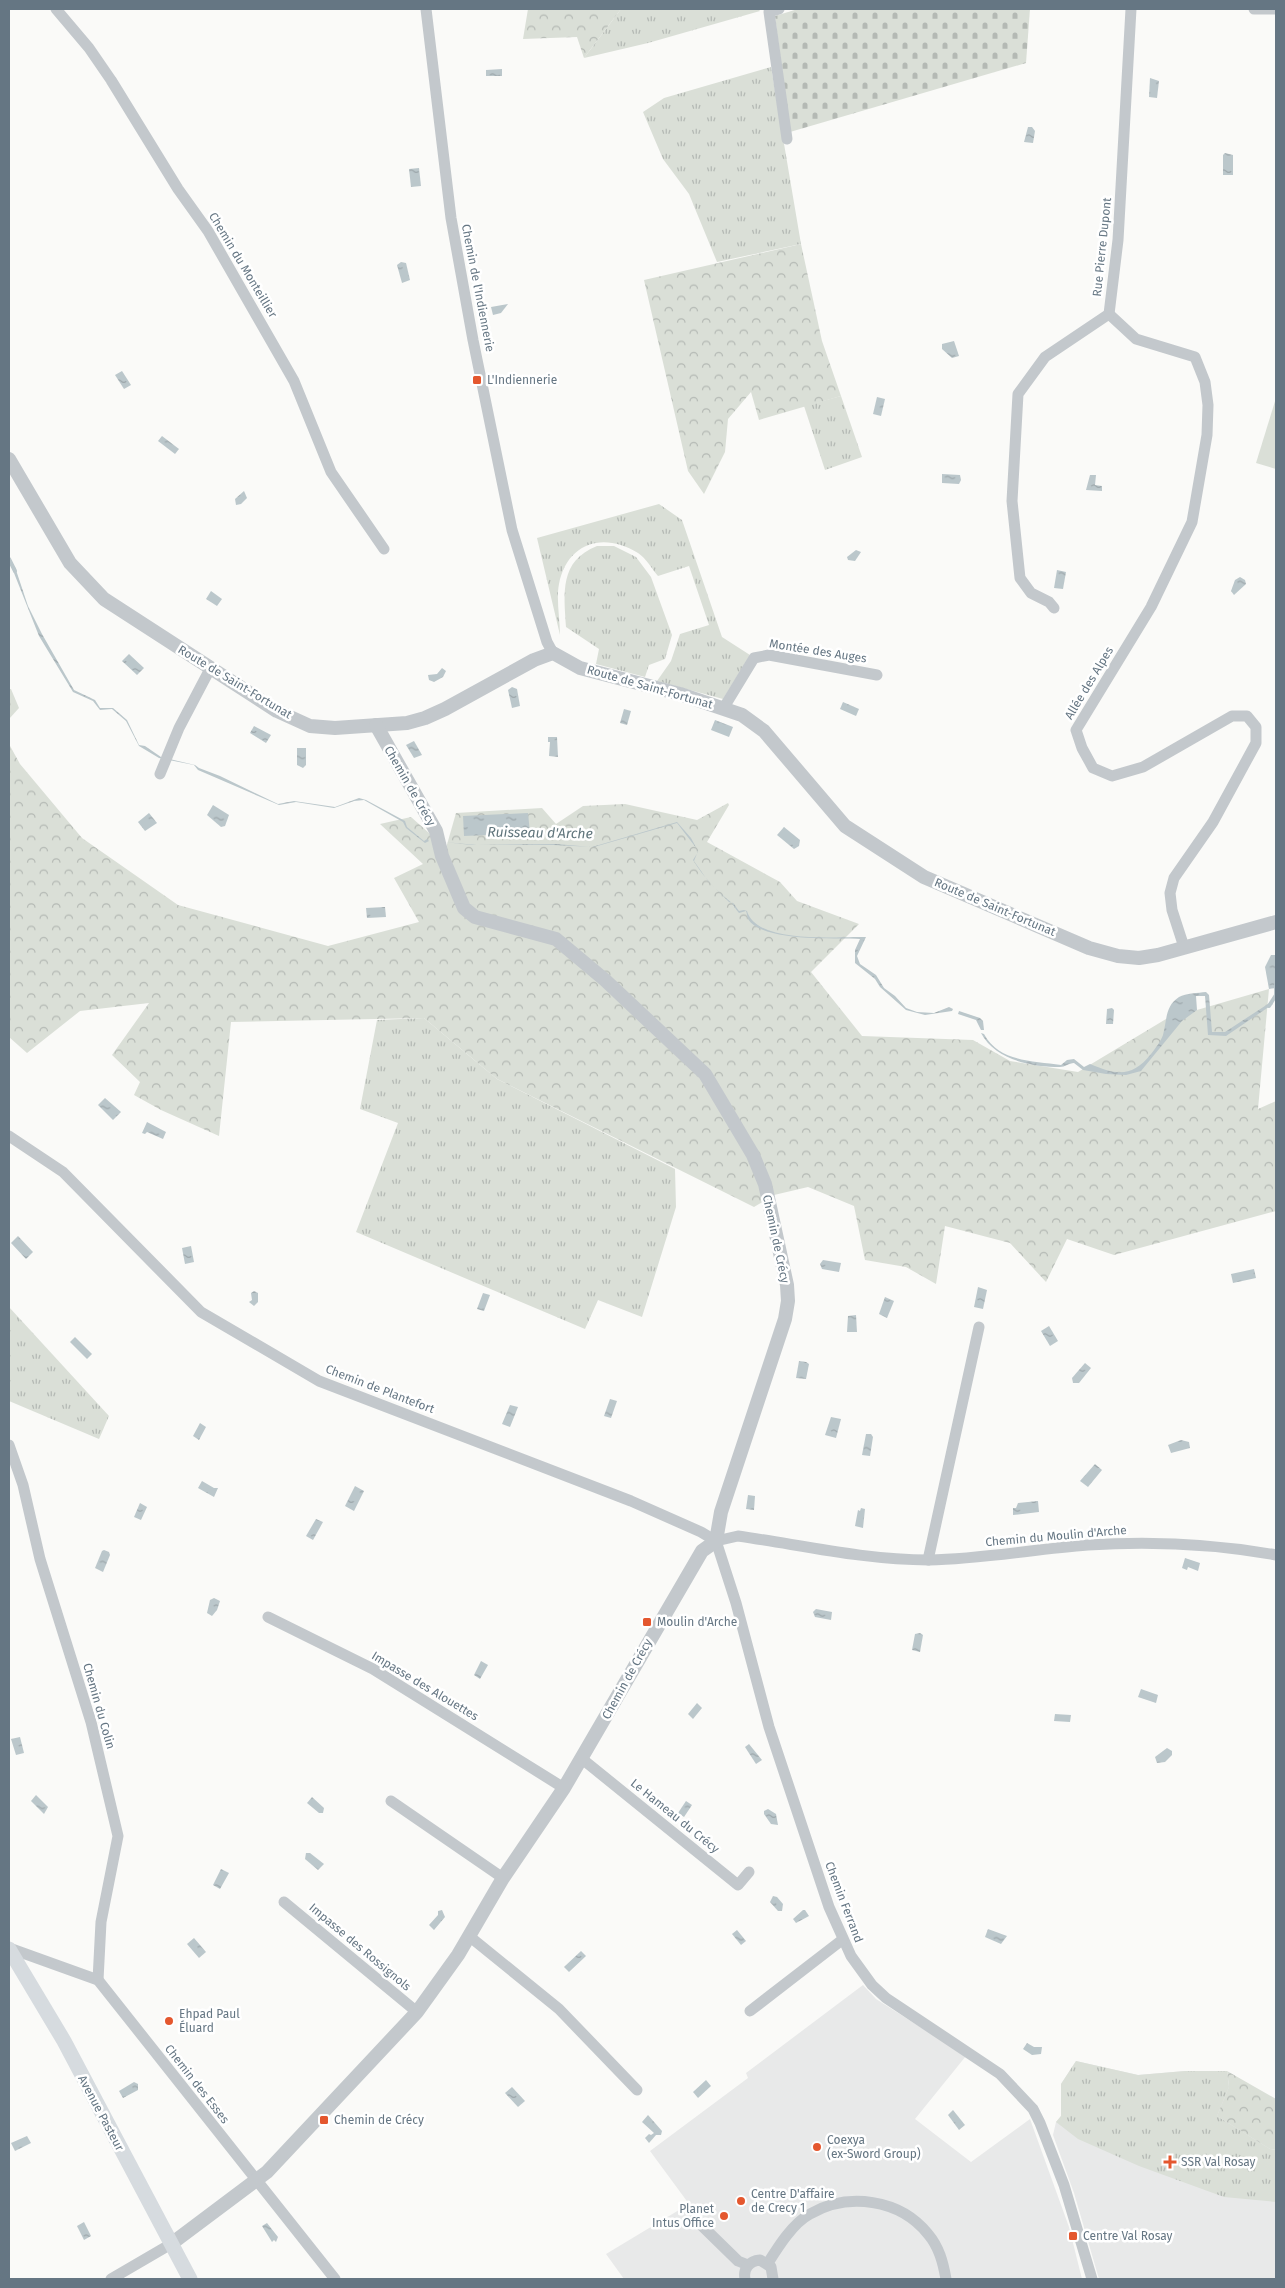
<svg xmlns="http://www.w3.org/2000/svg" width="1285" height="2288" font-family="'Fira Sans',sans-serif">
<defs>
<pattern id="grass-tufts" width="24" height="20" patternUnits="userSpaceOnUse" patternTransform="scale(1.25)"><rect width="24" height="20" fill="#dadfd7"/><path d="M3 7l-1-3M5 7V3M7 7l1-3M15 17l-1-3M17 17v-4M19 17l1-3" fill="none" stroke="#b4b9b4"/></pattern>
<pattern id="forest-crowns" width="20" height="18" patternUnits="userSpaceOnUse" patternTransform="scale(1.25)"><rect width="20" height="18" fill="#dadfd7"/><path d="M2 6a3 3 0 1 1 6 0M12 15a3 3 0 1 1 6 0" fill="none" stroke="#b4b9b4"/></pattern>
<pattern id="cemetery-stones" width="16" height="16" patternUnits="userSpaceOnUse" patternTransform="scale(1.25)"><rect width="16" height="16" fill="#dadfd7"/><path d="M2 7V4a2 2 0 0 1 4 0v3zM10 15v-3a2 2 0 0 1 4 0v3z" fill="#b4b9b4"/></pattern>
<pattern id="water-ripples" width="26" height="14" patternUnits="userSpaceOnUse" patternTransform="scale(1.25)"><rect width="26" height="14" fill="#bbc7cb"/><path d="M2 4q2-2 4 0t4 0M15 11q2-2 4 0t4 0" fill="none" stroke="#9ca6aa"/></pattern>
</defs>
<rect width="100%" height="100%" fill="#fafaf8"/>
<g fill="#e8e9e9">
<path d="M863,1985L876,1999L966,2056L915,2119L971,2162L1030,2119L1069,2227L1082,2279H624L606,2254L689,2204L650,2151L748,2078L746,2073Z"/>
<path d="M1076,2061L1138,2075L1185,2071H1227L1229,2087L1270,2149L1276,2150V2279H1099L1074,2193L1053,2135L1056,2122L1061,2116V2084Z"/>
</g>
<g fill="url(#grass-tufts)">
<path d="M621,9H758L760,11L648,43L584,58Z"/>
<path d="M771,67L801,244L717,262L689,194L663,159L643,112L664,98Z"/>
<path d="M841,396L862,457L825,470L804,406Z"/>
<path d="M659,504L682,520L722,637L750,655L723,699L657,681L671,661L680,634L709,625L689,566L658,576C652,569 646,558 638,553C603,531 567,543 559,584C556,599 560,619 560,635L537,538Z"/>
<path d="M597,546H614L636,557L651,577L672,635L665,659L649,665L645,677L596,664L599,649L566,627C564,593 559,561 597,546Z"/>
<path d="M424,1018L497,1079L675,1169L676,1207L642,1317L598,1300L585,1329L356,1232L398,1123L360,1109L377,1020Z"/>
<path d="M9,1307L109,1416L99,1439L9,1401Z"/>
<path d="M1076,2061L1138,2075L1185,2071H1227L1229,2087L1217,2116L1270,2149L1276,2150V2202L1224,2197L1139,2166L1078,2139L1056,2122L1061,2116V2084Z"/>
</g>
<g fill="url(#forest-crowns)">
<path d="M528,9H621L584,58L577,37L523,39Z"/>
<path d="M801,244L822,341L841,396L759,420L751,392L728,419L725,452L704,494L688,471L644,280Z"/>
<path d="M9,689H11L19,708L9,719Z"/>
<path d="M9,744L20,764L82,838L178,905L328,946L419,922L394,878L423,864L380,824L411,817L446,848L456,813L542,808L556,824L583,806L625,804L697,820L728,803L729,805L707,842L780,882L797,901L859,924L811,972L862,1036L973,1040L1010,1061L1078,1072L1166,1019L1269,989L1258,1109L1276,1101V1211L1114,1255L1067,1239L1046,1282L1010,1243L945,1226L936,1284L906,1267L865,1260L854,1206L808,1187L774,1195L754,1207L497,1079L424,1018L231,1022L219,1136L161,1110L134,1095L140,1082L112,1055L149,1003L80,1011L27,1053L9,1037Z"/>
<path d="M1227,2071L1276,2099V2150L1270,2149L1217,2116L1229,2087Z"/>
</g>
<path fill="url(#cemetery-stones)" d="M798,9H1030L1026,63L790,132L775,16Z"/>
<path fill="#dadfd7" d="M1276,398V469L1256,463Z"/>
<g fill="url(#water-ripples)">
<path d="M502,69V76H486V70Z"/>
<path d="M1150,78L1159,81L1157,98L1149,97Z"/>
<path d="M1028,127H1032L1035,131L1033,143L1024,142Z"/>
<path d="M1225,153L1233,155V175H1223V155Z"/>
<path d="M419,168L421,186L411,187L409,169Z"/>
<path d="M401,262L406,263L410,280L402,283L397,265Z"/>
<path d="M508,304L501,313L493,315L491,307Z"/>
<path d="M954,341L959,356L952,358L942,349V344Z"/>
<path d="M122,371L131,385L124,389L115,375Z"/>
<path d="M877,397L885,399L881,416L873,414Z"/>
<path d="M162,436L179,449L175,454L158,441Z"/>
<path d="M942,474L960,475L961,480L959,484L942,483Z"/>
<path d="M1090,475H1096L1095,485L1102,486V491L1086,490Z"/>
<path d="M244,491L247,498L241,504L236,505L235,499Z"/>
<path d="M856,550L861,552L855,561L848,560L847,557Z"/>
<path d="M15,567L28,606L42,634L74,690L95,700L100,708H113L127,720L139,745L145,746L161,757L195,765L199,768L220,776L278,804L294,801L335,807L359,798L366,800L405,821L407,827L424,841L427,839L429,841L425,843L406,828L403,822L364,800L354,801L334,808L296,802L279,805L198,770L194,765L159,758L139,746L126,721L112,709L100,710L93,701L73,692L39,636L12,568Z"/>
<path d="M1057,570L1066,572L1063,589L1054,588Z"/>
<path d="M1240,577L1245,580L1246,584L1234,595L1231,591L1235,580Z"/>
<path d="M211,591L222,599L217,606L206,599Z"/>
<path d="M129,654L144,668L137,675L122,661Z"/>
<path d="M442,668L446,671L443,677L434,682L429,680L428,675L437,674Z"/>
<path d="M512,687L517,689L520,706L512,708L508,690Z"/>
<path d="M843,702L859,709L856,716L840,709Z"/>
<path d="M624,709L631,711L627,725L620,723Z"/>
<path d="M715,720L733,727L729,737L711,730Z"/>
<path d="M254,726L271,735L266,743L250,733Z"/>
<path d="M548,737H557L558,757L549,756L550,742H548Z"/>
<path d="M414,741L422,755L414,758L406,745Z"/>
<path d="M297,748H306V765L303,768L297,765Z"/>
<path d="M213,805L229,815L225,826L221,827L207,815Z"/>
<path d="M149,813L157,823L145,831L138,822Z"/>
<path d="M528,813L530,833L464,836L463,816Z"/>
<path d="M677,822L691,838L698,851L694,861L708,881L729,902L733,903L739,911L744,910L747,911C757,945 837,936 866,937L857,956L860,964L876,975L884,988L895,996L906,1008L917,1012L934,1013L949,1007L953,1009L952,1011L925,1015L906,1010L880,987L875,979L855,963V950L860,939C835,938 762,942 748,919C747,916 747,914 746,911L739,913C736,910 734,906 732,903C716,890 704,878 693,860L698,852L697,849L677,823L594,847L553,845H472L444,842L477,845L556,844L592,847Z"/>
<path d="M784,827L800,840L799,846L794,849L777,835Z"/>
<path d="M385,907L386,917L367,918L366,908Z"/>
<path d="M1271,955H1276V988L1269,989L1265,967Z"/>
<path d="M1206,992L1209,995L1212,1032H1225L1271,1002L1273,1004L1226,1036L1208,1035L1205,996H1196L1197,1010L1182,1021L1141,1071L1126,1075L1106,1074L1083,1070L1074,1063C1069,1063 1065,1067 1060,1067C1032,1067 995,1060 981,1033L984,1034C999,1062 1033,1061 1061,1065L1067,1060L1074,1059L1084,1067L1090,1064C1116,1075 1132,1078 1151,1054C1155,1049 1161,1041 1163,1035C1167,1020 1165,1006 1179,997C1186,993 1198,993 1206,992Z"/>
<path d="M1112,1008L1114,1010L1113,1024H1106L1107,1009Z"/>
<path d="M959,1011L980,1018L983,1021L984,1030H981L976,1020L958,1014Z"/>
<path d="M105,1098L121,1112L113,1120L98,1105Z"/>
<path d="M147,1122L166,1132L163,1139L147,1132L145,1134L142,1133Z"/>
<path d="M18,1236L33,1252L26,1259L11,1243Z"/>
<path d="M191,1246L194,1262L185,1264L182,1248Z"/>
<path d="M823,1260L841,1263L839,1272L822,1269L820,1264Z"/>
<path d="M1254,1269L1256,1278L1233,1283L1231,1274Z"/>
<path d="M978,1287L987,1290L983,1309L974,1307Z"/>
<path d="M254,1291L258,1293V1302L254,1306L249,1302L252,1300L251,1293Z"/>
<path d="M483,1293L490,1295L484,1311L477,1309Z"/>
<path d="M885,1297L894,1301L887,1318L879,1314Z"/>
<path d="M856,1315L857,1332H847L848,1316Z"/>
<path d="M1049,1326L1058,1341L1050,1346L1041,1331Z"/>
<path d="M75,1337L92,1354L87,1359L70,1342Z"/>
<path d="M799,1361L806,1362L809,1364L806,1379L796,1378Z"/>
<path d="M1085,1363L1091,1368L1079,1383H1073L1072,1378Z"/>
<path d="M610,1399L617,1401L611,1418L604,1416Z"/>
<path d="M510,1405L518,1407L510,1427L502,1424Z"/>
<path d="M831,1417L841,1419L836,1438L825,1435Z"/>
<path d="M200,1423L206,1427L199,1440L193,1436Z"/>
<path d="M866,1434H871L873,1437L870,1456L862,1455Z"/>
<path d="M1181,1440L1189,1442L1190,1448L1171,1453L1168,1445Z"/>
<path d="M1095,1464L1102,1470L1088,1487L1080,1481Z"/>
<path d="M202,1481L214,1488H218L214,1497L198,1488Z"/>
<path d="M355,1486L364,1491L354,1511L345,1506Z"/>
<path d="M748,1495L755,1496L754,1510L746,1509Z"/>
<path d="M1038,1501L1039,1512L1013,1515V1508H1016L1018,1503Z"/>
<path d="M140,1503L147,1507L141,1520L134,1517Z"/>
<path d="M861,1508L865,1509L863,1528L855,1526L858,1510L860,1511Z"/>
<path d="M316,1519L323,1522L313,1540L306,1536Z"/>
<path d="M104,1550L109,1552L110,1555L103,1572L95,1568L102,1551Z"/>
<path d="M1185,1558L1200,1563L1198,1571L1188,1567L1187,1570L1182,1568Z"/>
<path d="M214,1598L220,1601L217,1610L212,1616L207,1613L210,1600Z"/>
<path d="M816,1609L832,1612L831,1620L815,1617L813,1612Z"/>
<path d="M920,1633L923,1635L920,1652L912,1650L915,1634Z"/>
<path d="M481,1661L488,1665L480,1679L474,1675Z"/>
<path d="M1141,1689L1158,1695L1156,1703L1138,1697Z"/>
<path d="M697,1703L702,1708L693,1719L688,1714Z"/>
<path d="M1055,1714L1071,1715L1070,1722L1054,1721Z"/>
<path d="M20,1737L24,1753L16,1755L11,1739Z"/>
<path d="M749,1744L762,1760L756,1764L745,1747Z"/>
<path d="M1167,1748L1172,1751V1755L1165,1762L1157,1763L1155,1757Z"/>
<path d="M36,1795L48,1807L44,1814L31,1801Z"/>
<path d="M312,1797L324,1808L323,1813H319L307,1803Z"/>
<path d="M686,1801L692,1805L684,1817L678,1813Z"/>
<path d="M768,1809L776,1814L778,1825L771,1824L764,1814V1811Z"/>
<path d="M306,1853H310L324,1864L318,1870L305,1859Z"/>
<path d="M221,1869L229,1873L220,1889L213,1885Z"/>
<path d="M773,1896L777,1897L783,1904L782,1911H778L770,1902Z"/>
<path d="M442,1910L445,1917L434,1930L429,1925L438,1915V1911Z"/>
<path d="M803,1910H805L809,1916L796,1923L793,1919Z"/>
<path d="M988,1929L1007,1936L1001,1944L985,1937Z"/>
<path d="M737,1930L746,1941L741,1945L732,1934Z"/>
<path d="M194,1938L206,1952L199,1958L187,1944Z"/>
<path d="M581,1951L586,1956L569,1972L564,1967Z"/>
<path d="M1027,2043L1034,2047H1042L1041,2054L1032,2055L1023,2049Z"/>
<path d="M706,2080L711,2086L698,2098L693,2092Z"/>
<path d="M134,2082L138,2084V2090L123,2098L119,2091Z"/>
<path d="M512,2087L525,2101L518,2107L505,2093Z"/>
<path d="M953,2110L965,2125L959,2130L948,2115Z"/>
<path d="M648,2115L662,2131L661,2135H656L649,2143L645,2138L649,2134L651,2135L654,2133L642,2122Z"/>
<path d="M27,2136L31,2143L15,2151L11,2143Z"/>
<path d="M84,2222L91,2236L84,2240L77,2226Z"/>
<path d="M267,2223L278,2237L276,2242L274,2240L272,2242L262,2226Z"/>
</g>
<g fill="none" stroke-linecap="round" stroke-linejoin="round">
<g stroke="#bbc7cb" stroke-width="4">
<path d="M9,559L15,571"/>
<path d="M1269,1006L1276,995V985"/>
</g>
<g stroke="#c3c8cc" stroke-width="11">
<path d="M56,9L89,48L111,80L178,189L208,231L294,381L331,472L384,549"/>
<path d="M426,9L451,218L473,340L512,530L547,642L553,653"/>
<path d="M779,9L769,12L787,139"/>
<path d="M1254,9H1276"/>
<path d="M1109,314L1136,339L1195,357L1205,382L1208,405L1207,435L1192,522L1151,607L1076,730L1082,748L1093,768L1112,776L1143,767L1232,716H1247L1256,727V743L1213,822L1174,878L1170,893L1172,910L1184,947"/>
<path d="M1054,608L1049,602L1031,593L1020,578L1012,501L1018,394L1045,357L1109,314L1118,240L1131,9"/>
<path d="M723,709L754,658L769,655L877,675"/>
<path d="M160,774L179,728L210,669"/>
<path d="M9,1136L63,1172L201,1312L319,1381L631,1501L701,1532L716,1541"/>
<path d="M9,1445L23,1485L40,1559L91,1722L118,1836L101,1922L98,1980"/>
<path d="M716,1541L736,1603L769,1727L829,1907L851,1956L872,1985L886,1998L1000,2074L1033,2109L1040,2123L1064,2185L1092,2279"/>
<path d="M716,1541L738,1536C801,1545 865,1560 929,1560C982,1559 1035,1549 1088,1545C1150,1541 1215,1544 1276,1555"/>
<path d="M928,1560L979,1327"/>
<path d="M268,1617L373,1669L564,1788"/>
<path d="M581,1758L738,1885L749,1872"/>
<path d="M391,1801L503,1878"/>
<path d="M284,1902L417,2012"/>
<path d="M469,1936L559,2009L637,2090"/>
<path d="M9,1948L98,1980L335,2279"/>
<path d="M750,2011L842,1940"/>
<path d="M695,2219L738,2261L748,2265"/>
<path d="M768,2263C778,2247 793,2223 810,2214C848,2192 900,2199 928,2234C939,2247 943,2262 946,2279"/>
<path d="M111,2279L171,2244"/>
<path d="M745,2279C743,2269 749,2261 760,2260L771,2267L773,2279"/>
</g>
<g stroke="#c3c8cc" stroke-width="14">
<path d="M9,459L70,563L104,599L277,711L310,726L335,728L407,723L425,718L445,709L534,660L553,653L580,668L680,694L742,715L764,731L845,826L924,877L1089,948L1118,956L1139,958L1158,955L1276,922"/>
<path d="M171,2244L267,2172L417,2012L458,1955L503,1878L564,1788L702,1551L716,1541L721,1512L785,1319L788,1301L787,1285L765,1184L753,1155L705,1074L605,980L556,939L475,917L464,908L442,856L436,831L376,725"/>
</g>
<path stroke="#d6dbdf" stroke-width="15" d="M9,1949L64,2041L190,2279"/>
</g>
<g fill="#e4572e" stroke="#fff" stroke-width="2">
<rect x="472" y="375" width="10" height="10" rx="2.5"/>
<rect x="642" y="1617" width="10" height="10" rx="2.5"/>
<circle cx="169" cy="2021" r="5"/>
<rect x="319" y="2115" width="10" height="10" rx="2.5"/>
<circle cx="817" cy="2147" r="5"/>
<path d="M1167.5 2154.5h5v5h5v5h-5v5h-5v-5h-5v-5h5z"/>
<circle cx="741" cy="2201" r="5"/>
<circle cx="724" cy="2216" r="5"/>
<rect x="1068" y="2231" width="10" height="10" rx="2.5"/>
</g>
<g text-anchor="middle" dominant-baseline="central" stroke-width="5" stroke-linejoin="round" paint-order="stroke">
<g font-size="12" fill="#657683" stroke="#fff">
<text transform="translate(1102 247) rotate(-84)">Rue Pierre Dupont</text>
<text transform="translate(243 265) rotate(59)">Chemin du Monteillier</text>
<text transform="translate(478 288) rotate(79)">Chemin de l'Indiennerie</text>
<text transform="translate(818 651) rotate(9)">Montée des Auges</text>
<text transform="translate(235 682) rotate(31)">Route de Saint-Fortunat</text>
<text transform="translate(1089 683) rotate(-59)">Allée des Alpes</text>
<text transform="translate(650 687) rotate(16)">Route de Saint-Fortunat</text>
<text transform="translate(410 786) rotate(60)">Chemin de Crécy</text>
<text transform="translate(995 907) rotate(23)">Route de Saint-Fortunat</text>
<text transform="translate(776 1239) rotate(78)">Chemin de Crécy</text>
<text transform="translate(380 1389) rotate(21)">Chemin de Plantefort</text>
<text transform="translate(1056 1536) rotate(-5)">Chemin du Moulin d'Arche</text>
<text transform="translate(627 1679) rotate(-61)">Chemin de Crécy</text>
<text transform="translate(425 1686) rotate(31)">Impasse des Alouettes</text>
<text transform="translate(99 1706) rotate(74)">Chemin du Colin</text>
<text transform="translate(675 1816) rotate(39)">Le Hameau du Crécy</text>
<text transform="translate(844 1902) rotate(69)">Chemin Ferrand</text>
<text transform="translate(360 1947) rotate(40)">Impasse des Rossignols</text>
<text transform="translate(197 2084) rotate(52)">Chemin des Esses</text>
<text transform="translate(101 2113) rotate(62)">Avenue Pasteur</text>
</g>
<g font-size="12" fill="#657683" stroke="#fff" text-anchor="start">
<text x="487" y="380">L'Indiennerie</text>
<text x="657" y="1622">Moulin d'Arche</text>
<text x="179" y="2014">Ehpad Paul<tspan x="179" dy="14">Éluard</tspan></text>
<text x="334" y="2120">Chemin de Crécy</text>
<text x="827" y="2140">Coexya<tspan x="827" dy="14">(ex-Sword Group)</tspan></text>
<text x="1181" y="2162">SSR Val Rosay</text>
<text x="751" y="2194">Centre D'affaire<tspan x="751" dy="14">de Crecy 1</tspan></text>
<text x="714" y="2209" text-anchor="end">Planet<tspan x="714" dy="14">Intus Office</tspan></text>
<text x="1083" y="2236">Centre Val Rosay</text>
</g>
<g font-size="14" font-style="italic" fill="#60757c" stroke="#fff">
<text transform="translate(540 833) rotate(1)">Ruisseau d'Arche</text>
</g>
</g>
<rect width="1285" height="2288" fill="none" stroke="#657683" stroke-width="20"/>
</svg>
